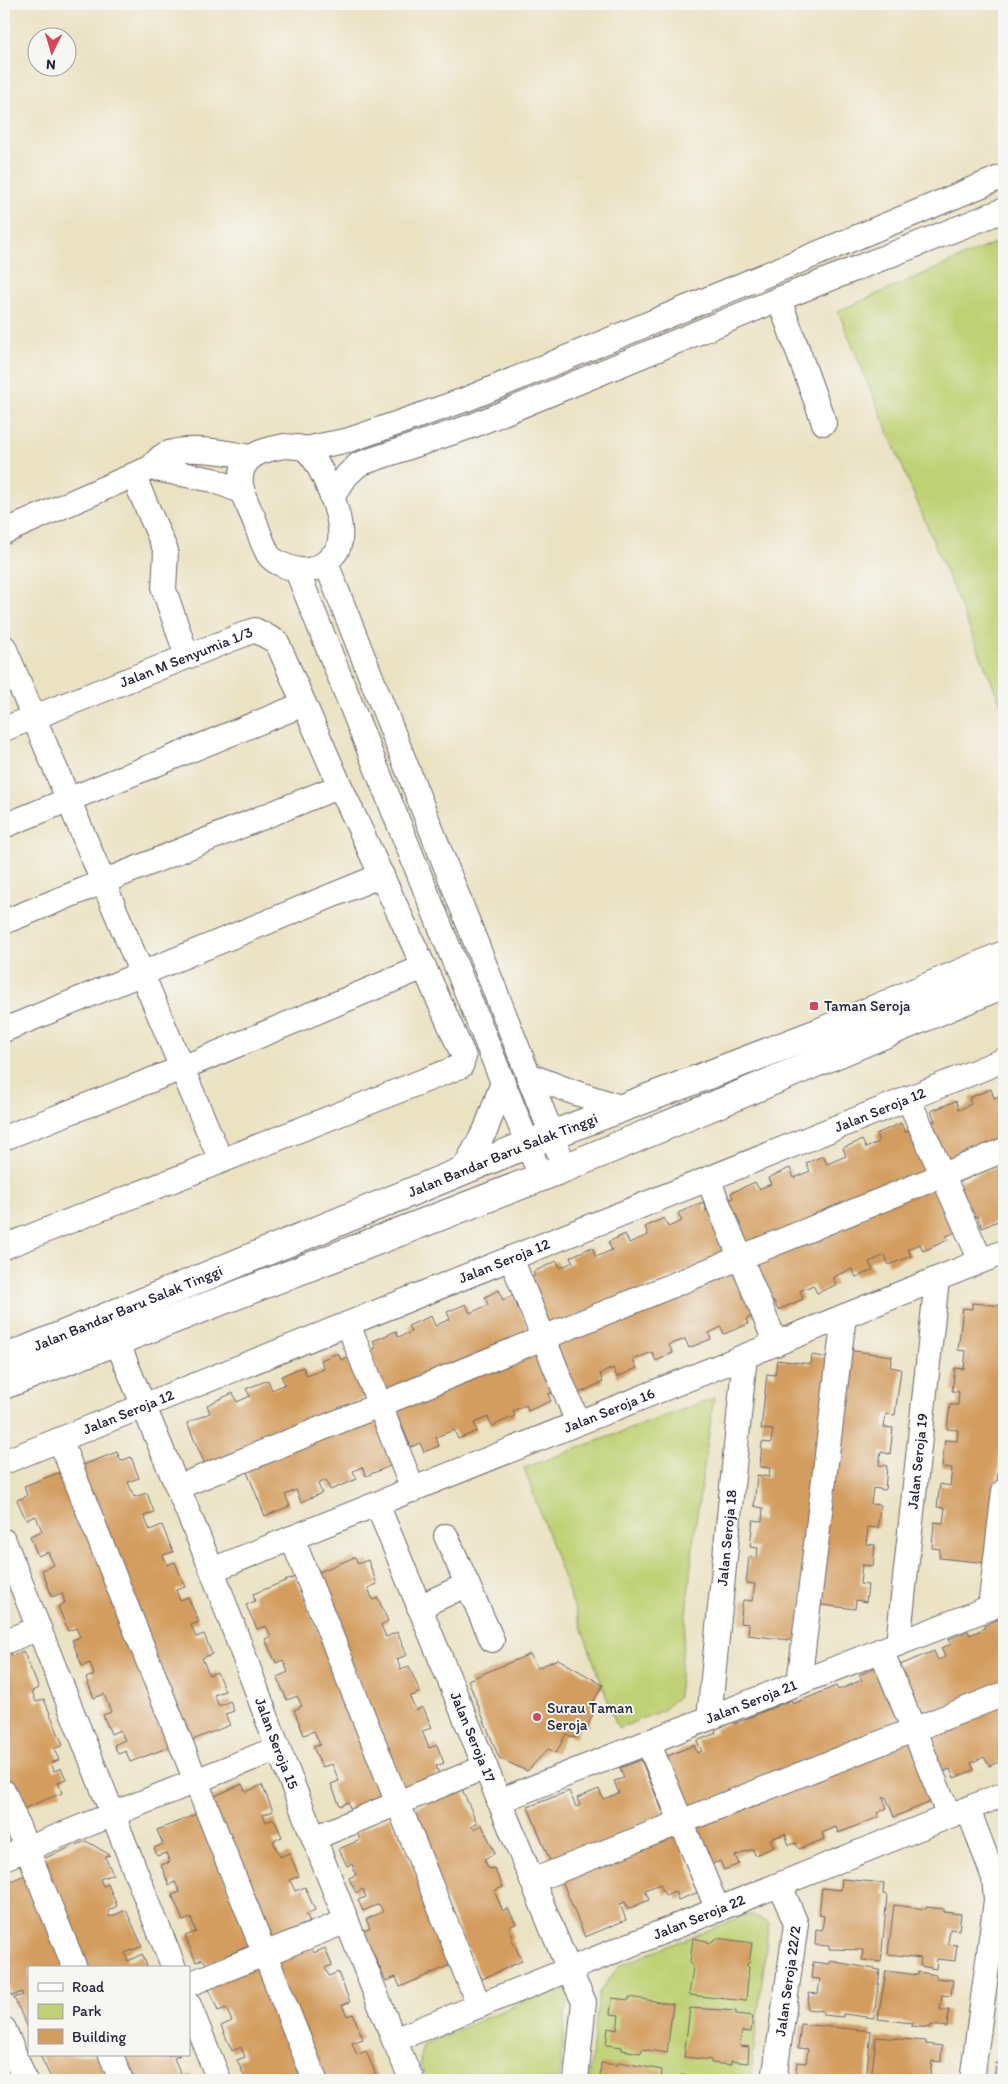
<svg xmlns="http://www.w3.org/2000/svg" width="1008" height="2084" font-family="Itim,sans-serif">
<rect width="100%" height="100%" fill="#f6f6f2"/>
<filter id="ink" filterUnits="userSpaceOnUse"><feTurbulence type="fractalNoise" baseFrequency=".02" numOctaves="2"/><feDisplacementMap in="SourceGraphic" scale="10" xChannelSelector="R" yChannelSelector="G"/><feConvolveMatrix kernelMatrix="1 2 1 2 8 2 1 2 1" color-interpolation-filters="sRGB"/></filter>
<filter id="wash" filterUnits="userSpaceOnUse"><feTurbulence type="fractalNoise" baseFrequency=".0096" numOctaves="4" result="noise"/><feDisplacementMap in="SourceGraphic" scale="20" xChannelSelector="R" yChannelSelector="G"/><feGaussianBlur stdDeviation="1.12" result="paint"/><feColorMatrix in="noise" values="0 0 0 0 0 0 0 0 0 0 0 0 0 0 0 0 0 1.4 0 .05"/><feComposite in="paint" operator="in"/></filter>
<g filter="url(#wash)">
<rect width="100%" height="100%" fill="#ebe2c2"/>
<g fill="#bfd174" stroke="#707a58">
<path d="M1004,239V712L838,311Z"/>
<path d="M714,1398L694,1535L678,1696L665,1709L618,1729L524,1468Z"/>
<path d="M748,1914L769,1922L750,2080H589L599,1992L619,1966Z"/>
<path d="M561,1985L567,1989V1998L559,2080H428C421,2067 417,2060 424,2045Z"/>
</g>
<g id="blocks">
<g fill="#d39d5e">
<path d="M991,1089L994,1098L1004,1094V1144L945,1169L926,1125L935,1121L931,1111L956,1101L959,1110L971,1104L969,1098Z"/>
<path d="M901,1123L905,1132L910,1130L929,1173L745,1251L723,1202L733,1198L731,1193L755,1182L759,1189L771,1184L768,1178L790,1168L794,1178L810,1171L806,1163L823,1156L827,1164L846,1156L843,1148L862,1140L866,1148L879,1142L876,1134Z"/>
<path d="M1004,1163V1208L998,1210L1002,1219L982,1228L977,1216L970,1219L954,1184Z"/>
<path d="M934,1183L956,1232L946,1236L948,1240L923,1251L920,1244L908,1249L911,1256L889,1265L885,1255L869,1262L873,1270L856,1277L852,1269L833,1277L836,1285L817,1293L813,1285L800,1291L803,1299L778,1310L774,1301L769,1303L750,1260Z"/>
<path d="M703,1202L706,1211L712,1208L731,1252L547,1329L526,1280L535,1276L533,1272L557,1261L560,1268L573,1262L570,1257L592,1247L596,1257L612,1250L608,1242L625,1234L629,1243L648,1235L645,1227L664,1218L668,1227L682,1221L678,1213Z"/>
<path d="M735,1266L756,1315L746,1319L748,1324L724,1334L721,1327L709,1333L711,1339L689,1348L685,1339L669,1345L673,1353L656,1361L652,1352L633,1360L637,1368L617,1377L613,1368L600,1374L603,1382L579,1393L550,1343Z"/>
<path d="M499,1290L503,1300L513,1295L530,1335L387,1395L368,1351L376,1348L373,1341L396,1331L398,1337L411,1332L408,1326L431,1316L435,1326L450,1319L447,1312L466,1304L470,1313L488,1305L485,1297Z"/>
<path d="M972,1303L1004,1306V1418L988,1563L939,1558L940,1549L932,1548L934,1522L943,1523L945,1508L937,1507L940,1484L950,1486L952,1468L942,1467L945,1440L957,1441L958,1430L947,1429L950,1405H958L959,1392L952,1391L955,1368L964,1369L966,1351L958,1350L963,1308L972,1309Z"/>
<path d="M537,1347L556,1391L548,1394L551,1401L528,1411L526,1405L513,1411L515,1416L492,1426L488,1417L474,1423L477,1431L458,1439L454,1430L436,1437L439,1446L424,1452L420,1443L411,1447L394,1408Z"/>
<path d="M846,1350L892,1356L890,1367L901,1369L895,1415L886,1414L884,1427L893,1428L890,1454L881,1452L879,1465L887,1466L885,1490L873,1488L871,1504L880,1505L878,1528L868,1527L866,1544L875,1545L873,1566L862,1565L860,1584L868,1585L866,1602L856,1600L855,1609L814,1604Z"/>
<path d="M338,1353L341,1360L352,1355L370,1396L206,1467L187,1423L210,1413L207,1405L233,1393L237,1402L250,1396L246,1389L268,1380L272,1390L285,1384L281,1376L303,1367L307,1376L324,1369L321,1360Z"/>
<path d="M812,1355L830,1358L797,1641L748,1635L749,1624L740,1623L743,1600L752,1601L755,1584L746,1583L749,1557L757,1558L758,1548L750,1547L753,1520L762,1521L763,1508L754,1506L757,1475L769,1477L770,1468L760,1467L762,1442L771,1443L773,1430L761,1429L767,1374L775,1375L777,1360L811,1364Z"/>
<path d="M371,1409L395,1464L366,1476L362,1467L353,1471L357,1479L330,1490L326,1480L318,1484L322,1493L301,1502L296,1490L285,1495L290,1506L265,1516L243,1462Z"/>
<path d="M117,1452L121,1461L131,1457L139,1478L128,1482L134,1497L147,1493L154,1512L144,1516L150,1530L162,1525L173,1552L163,1555L167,1565L175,1562L185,1587L176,1590L180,1600L188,1597L199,1622L191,1625L196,1637L204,1634L212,1654L202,1658L209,1675L217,1672L225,1691L214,1695L219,1706L230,1701L234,1711L225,1714L230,1725L185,1743L75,1468Z"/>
<path d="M66,1470L175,1745L130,1762L126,1751L118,1754L114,1745L125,1740L120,1730L111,1734L103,1715L111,1712L104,1694L94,1698L86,1678L94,1675L90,1663L82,1666L72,1640L80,1637L76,1628L68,1631L58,1606L65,1603L62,1593L52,1597L42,1570L54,1565L48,1552L38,1556L30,1536L42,1531L36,1516L26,1520L17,1500L27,1496L24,1486Z"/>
<path d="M355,1557L358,1564L368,1560L377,1584L368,1588L373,1600L378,1598L388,1621L381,1625L386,1637L397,1632L407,1655L397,1659L401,1670L409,1666L420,1692L410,1697L416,1710L423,1707L432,1728L422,1731L429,1748L437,1745L444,1763L436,1766L439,1774L404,1789L314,1574Z"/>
<path d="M295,1577L388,1798L352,1813L348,1802L340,1806L331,1784L339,1781L332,1764L322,1767L313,1747L320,1745L314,1731L304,1735L294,1710L302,1706L297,1696L287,1700L277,1677L288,1672L283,1660L276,1663L265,1639L271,1637L266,1626L257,1629L246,1605L255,1601L253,1594Z"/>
<path d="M1004,1617V1684L919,1721L895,1667L934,1651L938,1660L945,1657L941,1648L951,1644L949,1639L968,1631L970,1635L985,1628V1625Z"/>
<path d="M7,1646L12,1656L23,1651L39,1688L32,1691L36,1702L44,1699L63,1745L54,1749L59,1760L51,1763L54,1771L61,1768L66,1779L58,1782L62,1793L20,1810L4,1772V1648Z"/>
<path d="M530,1654L537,1668L558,1659L603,1685L590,1707L595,1710L587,1727L581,1725L575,1738L566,1734L556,1753L548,1749L527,1771L499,1758L468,1680Z"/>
<path d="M879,1666L903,1722L683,1817L658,1760L694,1745L697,1753L702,1751L697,1741L716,1733L715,1729L733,1721L734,1724L791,1700L793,1704L836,1686L838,1690L862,1680L859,1675Z"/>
<path d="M998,1700L1004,1715V1760L989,1766L984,1757L971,1763L974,1770L954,1778L950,1769L942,1772L924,1731Z"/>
<path d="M909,1733L936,1800L894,1817L886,1797L883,1798L887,1808L877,1813L879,1817L838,1833L836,1827L822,1833L824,1839L799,1849L796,1843L789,1845L785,1834L770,1839L774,1847L755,1855L753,1849L735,1856L739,1864L724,1870L720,1861L701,1869L683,1822Z"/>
<path d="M641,1760L667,1822L553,1868L528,1807L569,1791L576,1807L580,1805L577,1798L599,1789L603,1799L619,1793L614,1781L624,1778L620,1768Z"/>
<path d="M242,1784L246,1792L262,1785L273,1811L263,1815L266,1822L274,1819L282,1837L273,1841L280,1857L289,1853L299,1876L290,1880L295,1891L305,1887L315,1910L306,1914L310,1922L267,1940L206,1800Z"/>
<path d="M461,1787L477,1823L472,1826L474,1829L482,1825L495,1853L484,1859L489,1869L494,1868L503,1887L494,1891L503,1911L508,1908L516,1924L509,1927L513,1937L511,1938L522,1961L482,1979L406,1812Z"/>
<path d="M197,1814L253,1944L207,1964L202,1959L196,1962L185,1936L196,1932L191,1918L183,1921L172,1895L180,1892L175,1882L169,1885L161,1865L170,1862L166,1853L157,1856L154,1848L163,1844L157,1830Z"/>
<path d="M390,1817L455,1963L400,1987L396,1977L386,1981L363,1931L370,1928L366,1919L383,1912L379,1904L363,1911L358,1900L366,1897L363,1889L356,1893L349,1878L356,1875L352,1864L347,1866L339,1849L360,1840L357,1832Z"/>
<path d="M674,1830L699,1892L678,1900L675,1891L665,1895L660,1884L645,1890L649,1900L628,1909L625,1902L620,1904L626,1920L585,1937L560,1876Z"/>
<path d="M86,1841L110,1855L105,1857L113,1874L100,1879L103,1886L108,1884L117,1906L108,1911L110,1917L126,1910L142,1946L125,1953L128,1961L142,1954L148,1968H79L35,1862Z"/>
<path d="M25,1875L65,1968H29V2030L14,1998L23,1995L22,1992L12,1996L4,1977V1884Z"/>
<path d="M842,1879L884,1883L883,1894L887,1895L881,1962L862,1960L863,1950L829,1949V1946L815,1945L816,1929L822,1930L824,1916L819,1915L822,1888L841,1890Z"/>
<path d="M894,1905L926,1909V1907L944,1909V1912L961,1914L959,1930L950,1929L948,1944L957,1945L955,1961L937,1959L936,1969L920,1966L921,1958L888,1954Z"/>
<path d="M693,1938L707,1941L709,1944L717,1938L752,1943L749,1963L746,1965L749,1967L746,2001L689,1995L693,1967L690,1962Z"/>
<path d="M309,1941L314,1953L325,1948L332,1965L325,1968L329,1976L338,1972L350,2002L342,2005L347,2016L353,2014L363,2039L352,2043L357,2055L366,2051L378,2080H322L271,1955Z"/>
<path d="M830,1961L880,1970L874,2018L843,2014V2017L823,2015V2011L807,2009L809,1993L818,1994L820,1979L811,1978L813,1962L830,1964Z"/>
<path d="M255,1962L307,2080H246L237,2060L245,2057L241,2047L232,2051L221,2026L232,2021L226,2008L218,2011L209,1989L214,1987L212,1981Z"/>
<path d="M886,1971L918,1975V1972L936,1975V1978L953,1980L951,1996L942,1995L940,2010H949L947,2027L931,2025L930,2028L911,2026L912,2023L878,2019Z"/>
<path d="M629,1997L673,2004L667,2053L642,2049L641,2053L622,2050V2047L606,2045L608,2028L617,2030L619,2015L610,2014L612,1998L629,2000Z"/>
<path d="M690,2008L736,2011V2014L753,2016L751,2032L742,2031L740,2046L749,2047L748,2063L731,2061V2065L711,2063V2060L684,2057Z"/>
<path d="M801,2024L871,2031L866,2080L795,2079L797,2062L806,2063L808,2049L798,2048Z"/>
<path d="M1001,2027H1004V2044L999,2043Z"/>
<path d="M876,2037L926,2041V2044L942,2046L941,2062L932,2061L930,2075L939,2076V2080H871Z"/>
<path d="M40,2055H102L112,2080H52Z"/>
<path d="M116,2055H180L174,2058L182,2077L191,2074L194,2080H126Z"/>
<path d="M619,2062L662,2070L661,2080H609L600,2078L601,2063L618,2065Z"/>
<path d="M996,2063L1004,2064V2080L994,2079Z"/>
<path d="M681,2075L706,2078V2076L725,2079L724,2080H680Z"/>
</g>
</g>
</g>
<g filter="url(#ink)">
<use href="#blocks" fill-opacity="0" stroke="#68656a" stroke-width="1"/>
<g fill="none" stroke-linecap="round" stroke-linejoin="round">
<defs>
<g id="minor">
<path d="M779,299L824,423"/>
<path d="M284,446C291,447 301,446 306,450C321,462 339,511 340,529C341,538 340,548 334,554C319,572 303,574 283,565C278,563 271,559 268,554C262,543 258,530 254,519C247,503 236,486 243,468C250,452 269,449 284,446Z"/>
<path d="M305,449L349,440L467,399L1004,176"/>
<path d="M150,468L213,480L243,492"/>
<path d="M133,475L166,551L164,590L187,656"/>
<path d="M332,497L347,475L359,464L472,426L779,299L1004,210"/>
<path d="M4,532L150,468C154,465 157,460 161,457C180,443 230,453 251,457"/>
<path d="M326,563L565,1168"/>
<path d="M297,571L541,1177"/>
<path d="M4,647L221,1161"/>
<path id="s1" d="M4,729L255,630L277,642L340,786L424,967L182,1068L4,1138"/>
<path d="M4,826L304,704"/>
<path d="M4,922L340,786"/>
<path d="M4,1030L382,875"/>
<path d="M528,1075L573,1092L623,1108"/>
<path d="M908,1098L981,1261"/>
<path d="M462,1172L486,1129L503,1082"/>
<path d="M708,1179L776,1344"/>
<path d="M4,1247L461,1066L464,1057L424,967"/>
<path d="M511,1258L578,1423"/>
<path d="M348,1324L413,1490"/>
<path id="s2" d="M117,1342L212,1570L278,1748L394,2040L412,2080"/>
<path d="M60,1440L315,2080"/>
<path id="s3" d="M4,1462L1004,1060"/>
<path d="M178,1487L1004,1150"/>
<path id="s4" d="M377,1504L569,1970L584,2002L576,2080"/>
<path d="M446,1536L492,1640"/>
<path d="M292,1538L479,2006"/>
<path d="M4,1541L174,1968"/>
<path id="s5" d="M212,1570L1004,1252"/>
<path d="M419,1607L466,1585"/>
<path d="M990,1608L1004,1491"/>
<path d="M4,1642L39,1628"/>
<path id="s6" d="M898,1644L937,1279"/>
<path d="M881,1650L949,1816"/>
<path d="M799,1683L844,1316"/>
<path id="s7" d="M709,1718L745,1356"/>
<path d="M648,1742L718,1910"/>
<path d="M4,1792L75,1968"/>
<path id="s8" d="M499,1801L1004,1602"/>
<path d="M968,1809L994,1878L996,1900L972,2080"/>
<path d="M314,1838L485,1767"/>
<path d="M4,1858L278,1748"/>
<path d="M532,1881L1004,1694"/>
<path d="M189,1984L347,1921"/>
<path d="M189,2005L219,2080"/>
<path d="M4,2029L25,2080"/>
<path id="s9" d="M394,2040L1004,1794"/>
<path d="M111,2055L121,2080"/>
<path id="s10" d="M774,2080L796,1924L780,1885"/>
</g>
<g id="major">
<path id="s11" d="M4,1359L528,1144L820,1032L1004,955"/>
<path d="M4,1385L565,1168L1004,984"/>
</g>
</defs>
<use href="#minor" stroke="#68656a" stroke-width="26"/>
<use href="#major" stroke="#68656a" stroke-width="30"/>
<use href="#minor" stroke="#fff" stroke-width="24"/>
<use href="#major" stroke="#fff" stroke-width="28"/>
</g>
</g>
<g fill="#d1495b" stroke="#f6f6f2" stroke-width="2">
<rect x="809" y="1001" width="10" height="10" rx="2.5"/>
<circle cx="537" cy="1717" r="5"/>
</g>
<g text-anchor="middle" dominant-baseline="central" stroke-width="4" stroke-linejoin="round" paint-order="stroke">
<g font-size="15" fill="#22223b" stroke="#f6f6f2">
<text stroke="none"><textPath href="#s1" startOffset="196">Jalan M Senyumia 1/3</textPath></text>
<text stroke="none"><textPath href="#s3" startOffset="944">Jalan Seroja 12</textPath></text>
<text stroke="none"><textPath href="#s11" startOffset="539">Jalan Bandar Baru Salak Tinggi</textPath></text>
<text stroke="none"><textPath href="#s3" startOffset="539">Jalan Seroja 12</textPath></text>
<text stroke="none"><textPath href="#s11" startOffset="134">Jalan Bandar Baru Salak Tinggi</textPath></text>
<text stroke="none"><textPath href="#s5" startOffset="428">Jalan Seroja 16</textPath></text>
<text stroke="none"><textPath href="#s3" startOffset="134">Jalan Seroja 12</textPath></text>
<text stroke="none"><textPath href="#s6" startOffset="184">Jalan Seroja 19</textPath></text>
<text stroke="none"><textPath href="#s7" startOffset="181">Jalan Seroja 18</textPath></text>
<text stroke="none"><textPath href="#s8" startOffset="271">Jalan Seroja 21</textPath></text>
<text stroke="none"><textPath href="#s4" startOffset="252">Jalan Seroja 17</textPath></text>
<text stroke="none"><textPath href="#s2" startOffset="432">Jalan Seroja 15</textPath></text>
<text stroke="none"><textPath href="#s9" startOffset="329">Jalan Seroja 22</textPath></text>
<text stroke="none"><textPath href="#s10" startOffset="100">Jalan Seroja 22/2</textPath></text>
</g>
<g font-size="15" fill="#22223b" stroke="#f6f6f2" text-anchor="start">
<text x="824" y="1006">Taman Seroja</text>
<text x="547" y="1708">Surau Taman<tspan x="547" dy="17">Seroja</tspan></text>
</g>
</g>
<rect width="1008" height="2084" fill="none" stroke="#f6f6f2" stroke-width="20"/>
<rect x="28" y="1966" width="162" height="90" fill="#f6f6f2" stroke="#a1a1a9"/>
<rect x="38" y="1983" width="25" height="8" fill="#ffffff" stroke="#a1a1a9"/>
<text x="72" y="1992" font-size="15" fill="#22223b">Road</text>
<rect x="38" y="2004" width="25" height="15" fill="#bfd174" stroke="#a1a1a9"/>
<text x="72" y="2016" font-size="15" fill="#22223b">Park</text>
<rect x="38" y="2029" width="25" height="15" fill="#d39d5e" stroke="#a1a1a9"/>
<text x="72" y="2042" font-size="15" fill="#22223b">Building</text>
<g transform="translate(52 52) rotate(185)"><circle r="24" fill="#f6f6f2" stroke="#a1a1a9"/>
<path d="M0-4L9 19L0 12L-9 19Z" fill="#d1495b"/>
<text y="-8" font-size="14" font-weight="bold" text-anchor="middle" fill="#22223b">N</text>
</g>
</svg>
